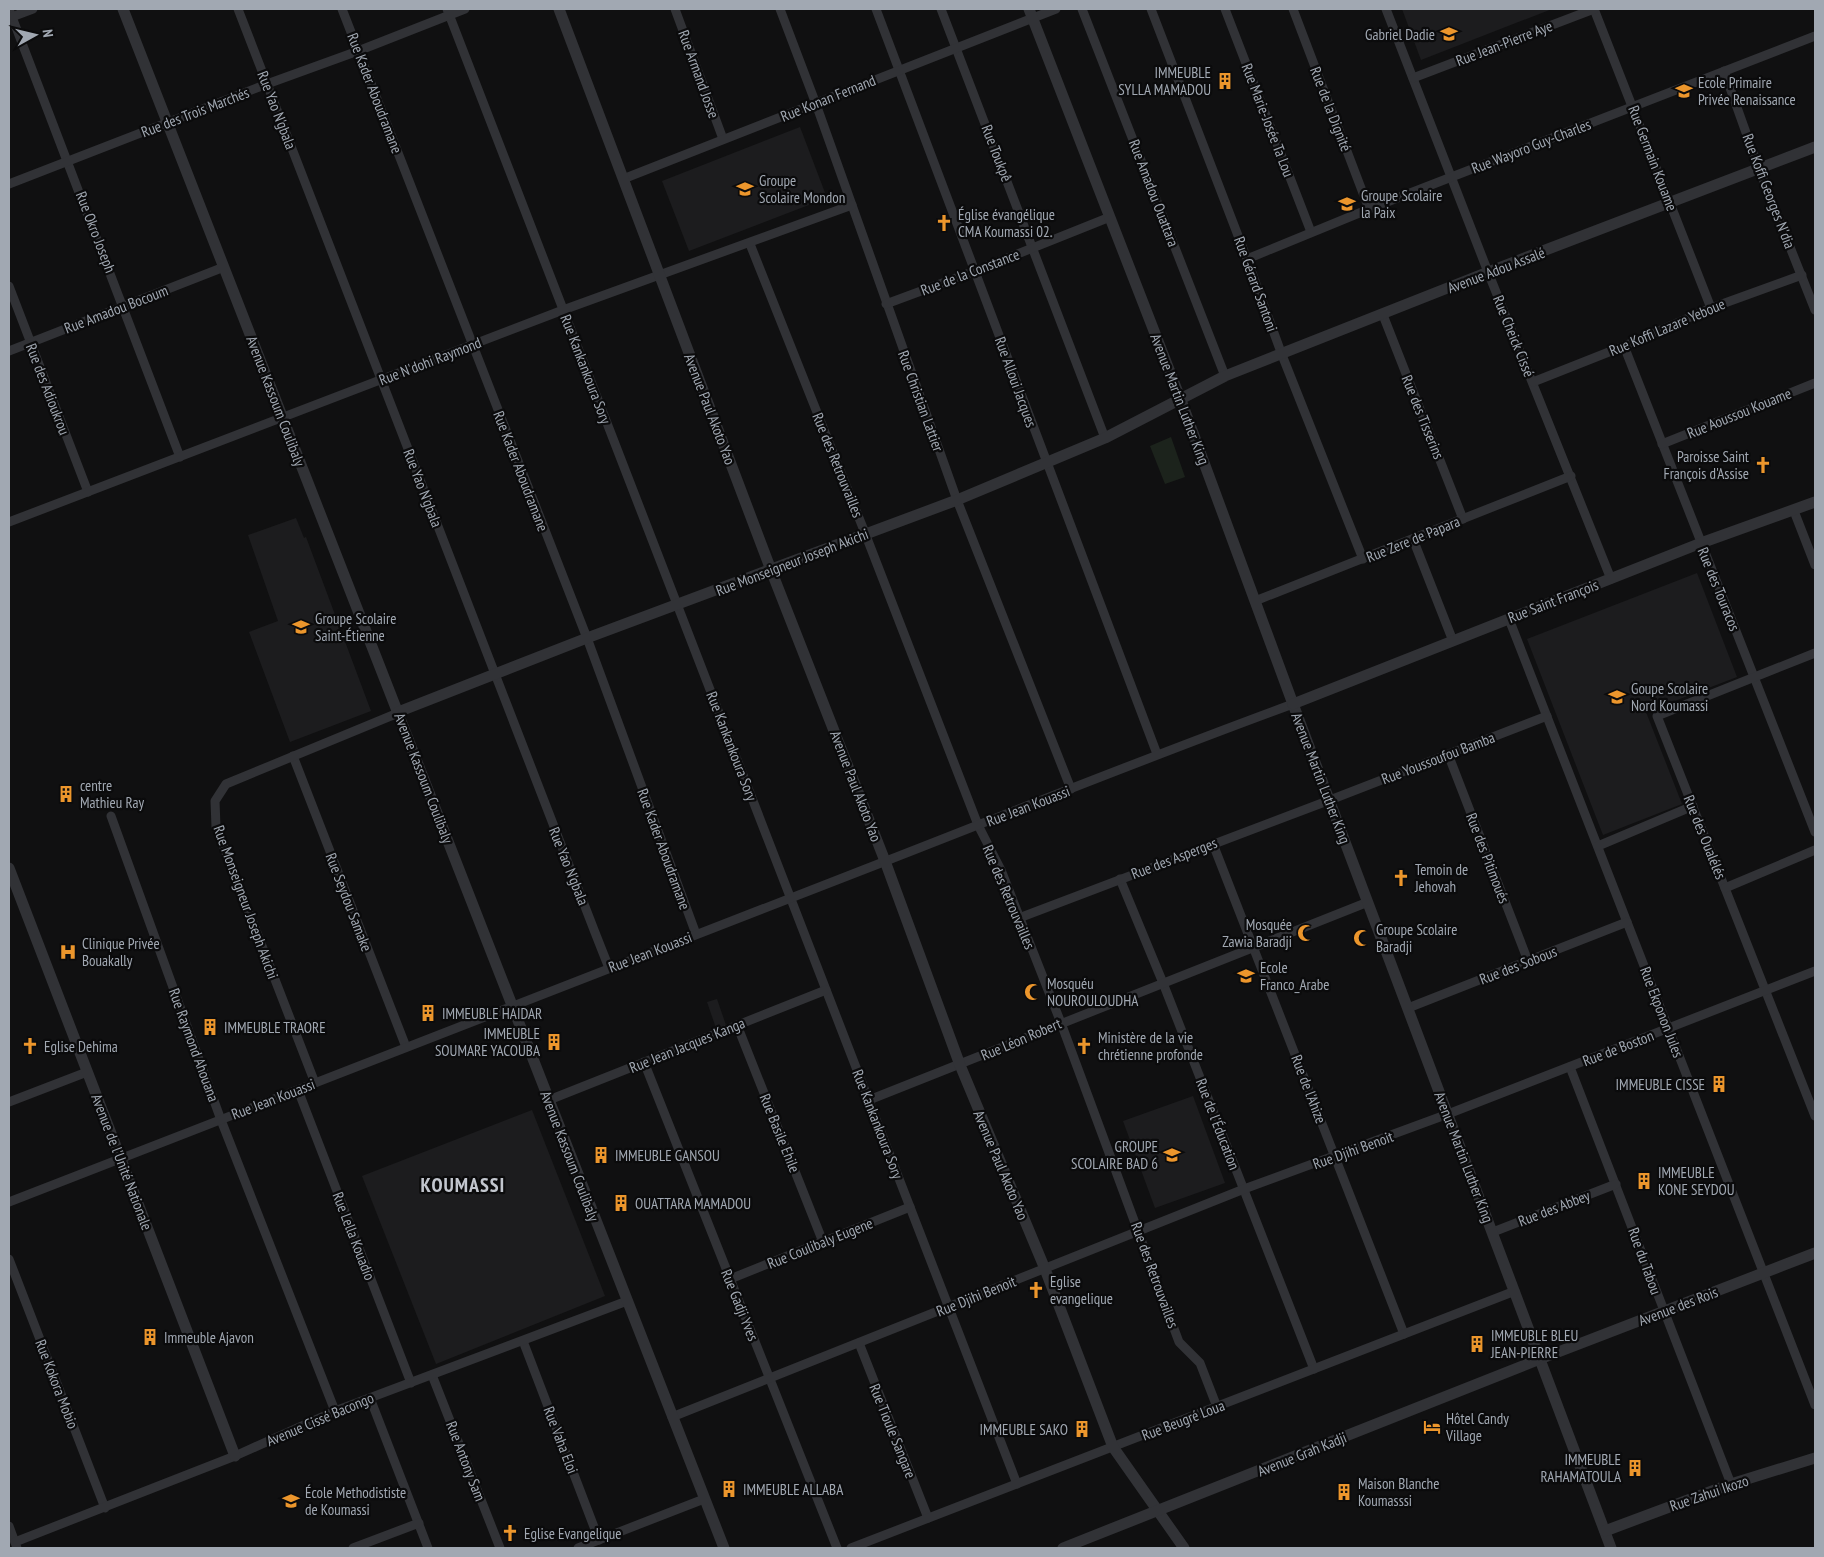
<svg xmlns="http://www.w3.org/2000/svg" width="1824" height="1557" viewBox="0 0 1824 1557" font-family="'PT Sans Narrow',sans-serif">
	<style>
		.built { fill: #1c1c1e }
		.green { fill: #1c231c }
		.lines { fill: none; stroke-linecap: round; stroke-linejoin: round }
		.minor { stroke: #313236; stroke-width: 9 }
		.tertiary { stroke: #313236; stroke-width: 11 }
		.labels { text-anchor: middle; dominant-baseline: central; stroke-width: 4.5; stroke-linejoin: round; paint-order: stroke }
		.poi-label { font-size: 15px; fill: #a1a8b2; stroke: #0b0b0c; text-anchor: start }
		.street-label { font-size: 15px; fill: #a1a8b2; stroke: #0b0b0c }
		.district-label { font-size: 20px; font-weight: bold; letter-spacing: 1px; fill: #c2c6ce; stroke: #0b0b0c }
	</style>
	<rect width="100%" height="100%" fill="#101011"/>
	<!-- built -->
	<g class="built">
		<polygon points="1402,9 1552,9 1421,60"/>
		<polygon points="800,127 827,198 689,251 662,181"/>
		<polygon points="296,518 304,538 306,537 371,711 290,742 249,632 278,621 248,535"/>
		<polygon points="1697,573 1737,677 1646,712 1682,804 1603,835 1527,639"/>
		<polygon points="717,999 727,1028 717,1031 707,1002"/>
		<polygon points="1193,1096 1225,1183 1155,1208 1123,1121"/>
		<polygon points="532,1110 605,1296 436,1364 362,1176"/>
	</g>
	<!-- green -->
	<polygon class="green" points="1171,437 1185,477 1165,484 1150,446"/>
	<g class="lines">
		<!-- minor -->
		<g class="minor">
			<polyline points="9,9 180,457"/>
			<path d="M238 9C362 328 483 649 609 968"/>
			<polyline points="342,9 587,638 696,934"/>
			<polyline points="447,9 1017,1484"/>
			<polyline points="675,9 723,139"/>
			<polyline points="780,9 816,104 957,500 1071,789"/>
			<polyline points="876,9 1157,754"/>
			<polyline points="941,9 1105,438"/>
			<polyline points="1082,9 1225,376"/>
			<polyline points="1151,9 1247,259 1282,355 1363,559"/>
			<polyline points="1225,9 1311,232"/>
			<polyline points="1293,9 1369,209"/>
			<polyline points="1386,9 1488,272 1611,579"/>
			<polyline points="1594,9 1711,308"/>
			<polyline points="9,18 33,9"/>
			<polyline points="1724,71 1759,169 1815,310"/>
			<polyline points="1413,78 1594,9"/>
			<polyline points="623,179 1056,9"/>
			<polyline points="9,184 267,84 358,51 465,9"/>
			<polyline points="750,244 865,533 978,825 1001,870 1061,1023 1179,1342 1200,1363 1217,1407"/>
			<polyline points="1247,259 1369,209 1815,36"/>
			<polyline points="9,286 88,492"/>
			<polyline points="886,304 975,271 1110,217"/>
			<polyline points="1383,315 1463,519"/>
			<polyline points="1624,346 1815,832"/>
			<polyline points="9,351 224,267"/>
			<polyline points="1533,382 1624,346 1711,308 1802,275"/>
			<polyline points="1662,444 1815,383"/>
			<polyline points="1794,511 1815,565"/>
			<polyline points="9,522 563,310 852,205"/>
			<polyline points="1413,539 1453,641"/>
			<polyline points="1255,601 1571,476"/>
			<polyline points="1509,619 1815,1405"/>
			<polyline points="1815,653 1657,716 1815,1116"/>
			<polyline points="1448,754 1528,961"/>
			<polyline points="293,756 406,1047"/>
			<polyline points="111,816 221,1120 335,1411"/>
			<polyline points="1213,844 1404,1334"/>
			<polyline points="1598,846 1693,806"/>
			<polyline points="1120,879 1163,983 1314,1369"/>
			<polyline points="1725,888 1815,850"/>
			<polyline points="1019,918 1330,800 1547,716"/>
			<polyline points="1408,1008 1627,922"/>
			<polyline points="737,1025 823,1242"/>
			<polyline points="644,1062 837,1548"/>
			<polyline points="1570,1067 1731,1484"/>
			<polyline points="315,1083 216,827 215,801 226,784 398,713"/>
			<polyline points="298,1090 411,1383"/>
			<polyline points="549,1100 826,990"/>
			<polyline points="869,1100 1368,902"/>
			<polyline points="9,1102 87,1072"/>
			<path d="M9 1202C301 1088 593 974 886 861 1022 808 1156 754 1293 704"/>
			<polyline points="1493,1232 1616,1184"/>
			<polyline points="9,1259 105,1508"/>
			<polyline points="730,1279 910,1207"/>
			<polyline points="523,1341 599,1540"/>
			<polyline points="859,1343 928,1518"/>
			<polyline points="432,1375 500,1548"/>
			<polyline points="370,1398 428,1548"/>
			<polyline points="672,1417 1244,1189 1448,1114 1815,971"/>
			<polyline points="9,1526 17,1548"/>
			<polyline points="15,1542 235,1456 335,1411 627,1301"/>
			<polyline points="353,1548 419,1523"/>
			<polyline points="578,1548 704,1499"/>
			<polyline points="851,1548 1515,1291"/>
		</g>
		<!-- tertiary -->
		<g class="tertiary">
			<polyline points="123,9 724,1548"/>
			<polyline points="559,9 771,570 885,861 960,1065 1045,1269 1113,1447 1184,1548"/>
			<polyline points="1029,9 1182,403 1293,704 1611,1548"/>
			<polyline points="1293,704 1701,543 1815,502"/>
			<polyline points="398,712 587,638 957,500 1105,438 1225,376 1488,272 1815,147"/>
			<polyline points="9,868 235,1456"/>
			<polyline points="1605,1531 1731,1484 1815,1458"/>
			<polyline points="1063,1548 1540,1359 1815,1253"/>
		</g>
	</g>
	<!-- icons -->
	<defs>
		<g id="school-bare" transform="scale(1.35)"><path d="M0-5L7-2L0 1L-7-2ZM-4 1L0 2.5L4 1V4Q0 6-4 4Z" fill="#ec962c" stroke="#0b0b0c" stroke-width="2.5" paint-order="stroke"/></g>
		<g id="building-bare" transform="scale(1.35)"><path d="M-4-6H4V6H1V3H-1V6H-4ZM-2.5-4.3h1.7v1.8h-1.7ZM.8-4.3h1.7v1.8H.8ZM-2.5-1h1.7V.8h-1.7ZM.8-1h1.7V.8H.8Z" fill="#ec962c" stroke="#0b0b0c" stroke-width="2.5" paint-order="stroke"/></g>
		<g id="church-bare" transform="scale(1.35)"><path d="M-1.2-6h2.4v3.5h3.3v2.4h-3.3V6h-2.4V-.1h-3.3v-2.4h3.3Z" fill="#ec962c" stroke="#0b0b0c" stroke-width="2.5" paint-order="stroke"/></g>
		<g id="mosque-bare" transform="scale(1.35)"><path d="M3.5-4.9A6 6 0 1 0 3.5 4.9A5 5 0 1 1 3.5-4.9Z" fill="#ec962c" stroke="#0b0b0c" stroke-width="2.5" paint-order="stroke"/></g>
		<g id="hospital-bare" transform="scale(1.35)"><path d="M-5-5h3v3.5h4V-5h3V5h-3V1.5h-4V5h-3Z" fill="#ec962c" stroke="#0b0b0c" stroke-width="2.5" paint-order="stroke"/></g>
		<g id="hotel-bare" transform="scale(1.35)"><path d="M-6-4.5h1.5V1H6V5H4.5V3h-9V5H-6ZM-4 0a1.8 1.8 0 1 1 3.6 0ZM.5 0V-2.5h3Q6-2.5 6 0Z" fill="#ec962c" stroke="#0b0b0c" stroke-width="2.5" paint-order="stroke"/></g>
		<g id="university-bare" transform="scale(1.35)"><path d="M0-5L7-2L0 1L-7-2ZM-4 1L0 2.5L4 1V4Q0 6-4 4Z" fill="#ec962c" stroke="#0b0b0c" stroke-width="2.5" paint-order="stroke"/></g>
	</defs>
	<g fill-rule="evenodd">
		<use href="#school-bare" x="1449" y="34"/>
		<use href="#building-bare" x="1225" y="81"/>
		<use href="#school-bare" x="1684" y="91"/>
		<use href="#school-bare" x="745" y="189"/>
		<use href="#school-bare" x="1347" y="204"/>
		<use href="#church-bare" x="944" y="223"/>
		<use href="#church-bare" x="1763" y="465"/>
		<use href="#school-bare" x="301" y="627"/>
		<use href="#school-bare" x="1617" y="697"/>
		<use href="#building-bare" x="66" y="794"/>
		<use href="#church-bare" x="1401" y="878"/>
		<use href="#mosque-bare" x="1306" y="933"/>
		<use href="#mosque-bare" x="1362" y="938"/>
		<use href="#hospital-bare" x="68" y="952"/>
		<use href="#school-bare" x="1246" y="976"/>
		<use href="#mosque-bare" x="1033" y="992"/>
		<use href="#building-bare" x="428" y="1013"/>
		<use href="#building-bare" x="210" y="1027"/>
		<use href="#building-bare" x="554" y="1042"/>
		<use href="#church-bare" x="30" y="1046"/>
		<use href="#church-bare" x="1084" y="1046"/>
		<use href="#building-bare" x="1719" y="1084"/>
		<use href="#building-bare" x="601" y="1155"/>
		<use href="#school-bare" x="1172" y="1155"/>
		<use href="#building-bare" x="1644" y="1181"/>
		<use href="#building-bare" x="621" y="1203"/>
		<use href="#church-bare" x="1036" y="1290"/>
		<use href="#building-bare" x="150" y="1337"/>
		<use href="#building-bare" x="1477" y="1344"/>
		<use href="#hotel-bare" x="1432" y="1427"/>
		<use href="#building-bare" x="1082" y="1429"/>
		<use href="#building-bare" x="1635" y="1468"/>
		<use href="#building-bare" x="729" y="1489"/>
		<use href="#building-bare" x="1344" y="1492"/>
		<use href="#university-bare" x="291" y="1501"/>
		<use href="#church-bare" x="510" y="1533"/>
	</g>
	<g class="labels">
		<!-- poi labels -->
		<g class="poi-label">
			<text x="1435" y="34" text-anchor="end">Gabriel Dadie</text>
			<text x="1211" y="72" text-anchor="end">IMMEUBLE<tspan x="1211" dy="17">SYLLA MAMADOU</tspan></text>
			<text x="1698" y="82">Ecole Primaire<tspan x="1698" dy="17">Privée Renaissance</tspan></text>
			<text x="759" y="180">Groupe<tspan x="759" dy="17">Scolaire Mondon</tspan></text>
			<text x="1361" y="195">Groupe Scolaire<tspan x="1361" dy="17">la Paix</tspan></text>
			<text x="958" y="214">Église évangélique<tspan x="958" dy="17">CMA Koumassi 02.</tspan></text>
			<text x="1749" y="456" text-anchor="end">Paroisse Saint<tspan x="1749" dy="17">François d'Assise</tspan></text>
			<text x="315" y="618">Groupe Scolaire<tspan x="315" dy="17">Saint-Étienne</tspan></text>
			<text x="1631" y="688">Goupe Scolaire<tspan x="1631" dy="17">Nord Koumassi</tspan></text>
			<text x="80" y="785">centre<tspan x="80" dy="17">Mathieu Ray</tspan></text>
			<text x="1415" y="869">Temoin de<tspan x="1415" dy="17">Jehovah</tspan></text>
			<text x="1292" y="924" text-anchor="end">Mosquée<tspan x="1292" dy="17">Zawia Baradji</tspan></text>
			<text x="1376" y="929">Groupe Scolaire<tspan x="1376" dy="17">Baradji</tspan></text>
			<text x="82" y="943">Clinique Privée<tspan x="82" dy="17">Bouakally</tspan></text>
			<text x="1260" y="967">Ecole<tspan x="1260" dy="17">Franco_Arabe</tspan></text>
			<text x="1047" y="983">Mosquéu<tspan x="1047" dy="17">NOUROULOUDHA</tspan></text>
			<text x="442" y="1013">IMMEUBLE HAIDAR</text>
			<text x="224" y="1027">IMMEUBLE TRAORE</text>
			<text x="540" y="1033" text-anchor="end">IMMEUBLE<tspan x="540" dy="17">SOUMARE YACOUBA</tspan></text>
			<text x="1098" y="1037">Ministère de la vie<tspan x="1098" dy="17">chrétienne profonde</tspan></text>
			<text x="44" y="1046">Eglise Dehima</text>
			<text x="1705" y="1084" text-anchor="end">IMMEUBLE CISSE</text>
			<text x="1158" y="1146" text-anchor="end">GROUPE<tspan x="1158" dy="17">SCOLAIRE BAD 6</tspan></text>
			<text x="615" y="1155">IMMEUBLE GANSOU</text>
			<text x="1658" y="1172">IMMEUBLE<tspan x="1658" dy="17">KONE SEYDOU</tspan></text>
			<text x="635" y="1203">OUATTARA MAMADOU</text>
			<text x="1050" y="1281">Eglise<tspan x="1050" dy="17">evangelique</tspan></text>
			<text x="1491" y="1335">IMMEUBLE BLEU<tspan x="1491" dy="17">JEAN-PIERRE</tspan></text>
			<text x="164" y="1337">Immeuble Ajavon</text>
			<text x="1446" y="1418">Hôtel Candy<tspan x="1446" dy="17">Village</tspan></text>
			<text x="1068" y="1429" text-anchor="end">IMMEUBLE SAKO</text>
			<text x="1621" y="1459" text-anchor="end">IMMEUBLE<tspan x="1621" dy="17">RAHAMATOULA</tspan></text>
			<text x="1358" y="1483">Maison Blanche<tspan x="1358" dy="17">Koumasssi</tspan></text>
			<text x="743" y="1489">IMMEUBLE ALLABA</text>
			<text x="305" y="1492">École Methodististe<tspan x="305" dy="17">de Koumassi</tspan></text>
			<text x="524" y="1533">Eglise Evangelique</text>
		</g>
		<!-- street labels -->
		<g class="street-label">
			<text transform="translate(1504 43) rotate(-21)">Rue Jean-Pierre Aye</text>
			<text transform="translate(699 74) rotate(70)">Rue Armand Josse</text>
			<text transform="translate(375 93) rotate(69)">Rue Kader Aboudramane</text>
			<text transform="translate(828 98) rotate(-22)">Rue Konan Fernand</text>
			<text transform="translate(1331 109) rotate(69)">Rue de la Dignité</text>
			<text transform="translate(277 110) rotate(69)">Rue Yao N'gbala</text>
			<text transform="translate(195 112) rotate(-21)">Rue des Trois Marchés</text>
			<text transform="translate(1268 120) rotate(69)">Rue Marie-Josée Ta Lou</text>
			<text transform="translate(1531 146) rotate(-21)">Rue Wayoro Guy-Charles</text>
			<text transform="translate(997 153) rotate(69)">Rue Toukpê</text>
			<text transform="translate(1653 158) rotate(69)">Rue Germain Kouame</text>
			<text transform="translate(1769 191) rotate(69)">Rue Koffi Georges N'dia</text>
			<text transform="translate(1154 193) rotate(69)">Rue Amadou Ouattara</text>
			<text transform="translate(96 232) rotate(69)">Rue Okro Joseph</text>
			<text transform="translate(1496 270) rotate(-21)">Avenue Adou Assalé</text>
			<text transform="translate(970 272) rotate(-21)">Rue de la Constance</text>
			<text transform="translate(1256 284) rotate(70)">Rue Gérard Santoni</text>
			<text transform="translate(116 309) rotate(-21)">Rue Amadou Bocoum</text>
			<text transform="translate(1667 327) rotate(-23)">Rue Koffi Lazare Yeboue</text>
			<text transform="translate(1514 336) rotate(68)">Rue Cheick Cissé</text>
			<text transform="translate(430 361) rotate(-21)">Rue N'dohi Raymond</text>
			<text transform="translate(586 369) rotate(69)">Rue Kankankoura Sory</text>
			<text transform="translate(1016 382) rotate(70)">Rue Alloui Jacques</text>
			<text transform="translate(48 389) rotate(69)">Rue des Adioukrou</text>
			<text transform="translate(1180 399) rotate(69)">Avenue Martin Luther King</text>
			<text transform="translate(276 401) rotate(69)">Avenue Kassoum Coulibaly</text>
			<text transform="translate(921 401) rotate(70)">Rue Christian Lattier</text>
			<text transform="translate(710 409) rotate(69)">Avenue Paul Akoto Yao</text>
			<text transform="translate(1739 413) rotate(-22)">Rue Aoussou Kouame</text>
			<text transform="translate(1423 417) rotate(68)">Rue des Tisserins</text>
			<text transform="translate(838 465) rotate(68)">Rue des Retrouvailles</text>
			<text transform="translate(521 471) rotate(69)">Rue Kader Aboudramane</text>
			<text transform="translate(423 488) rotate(69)">Rue Yao N'gbala</text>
			<text transform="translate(1413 539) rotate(-22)">Rue Zere de Papara</text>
			<text transform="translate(792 562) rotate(-21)">Rue Monseigneur Joseph Akichi</text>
			<text transform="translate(1719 589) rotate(68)">Rue des Touracos</text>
			<text transform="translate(1553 601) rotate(-21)">Rue Saint François</text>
			<text transform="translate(732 746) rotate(69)">Rue Kankankoura Sory</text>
			<text transform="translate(1438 758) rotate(-21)">Rue Youssoufou Bamba</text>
			<text transform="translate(424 778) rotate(69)">Avenue Kassoum Coulibaly</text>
			<text transform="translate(1321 778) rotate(69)">Avenue Martin Luther King</text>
			<text transform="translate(856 786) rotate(69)">Avenue Paul Akoto Yao</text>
			<text transform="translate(1028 806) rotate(-21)">Rue Jean Kouassi</text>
			<text transform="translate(1705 837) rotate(68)">Rue des Oualélés</text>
			<text transform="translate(664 849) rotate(70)">Rue Kader Aboudramane</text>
			<text transform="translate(1174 858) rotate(-21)">Rue des Asperges</text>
			<text transform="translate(1488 858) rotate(69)">Rue des Pitimoués</text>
			<text transform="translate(569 866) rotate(68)">Rue Yao N'gbala</text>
			<text transform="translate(1009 897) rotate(67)">Rue des Retrouvailles</text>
			<text transform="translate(246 902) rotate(70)">Rue Monseigneur Joseph Akichi</text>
			<text transform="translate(349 902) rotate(69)">Rue Seydou Samake</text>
			<text transform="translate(650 952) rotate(-21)">Rue Jean Kouassi</text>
			<text transform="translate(1518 965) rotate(-21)">Rue des Sobous</text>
			<text transform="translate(1662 1012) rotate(69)">Rue Ekponon Jules</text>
			<text transform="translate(1021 1039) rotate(-23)">Rue Léon Robert</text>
			<text transform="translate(194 1045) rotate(70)">Rue Raymond Ahouana</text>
			<text transform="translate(687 1045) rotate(-22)">Rue Jean Jacques Kanga</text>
			<text transform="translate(1618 1048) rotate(-21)">Rue de Boston</text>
			<text transform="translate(1309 1089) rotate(69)">Rue de l'Ahize</text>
			<text transform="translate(273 1099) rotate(-21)">Rue Jean Kouassi</text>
			<text transform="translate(878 1124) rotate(69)">Rue Kankankoura Sory</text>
			<text transform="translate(1218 1124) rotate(69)">Rue de l'Éducation</text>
			<text transform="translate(780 1133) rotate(68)">Rue Basile Ehile</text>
			<text transform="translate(1353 1150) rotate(-20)">Rue Djihi Benoit</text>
			<text transform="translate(570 1156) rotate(69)">Avenue Kassoum Coulibaly</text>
			<text transform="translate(1464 1157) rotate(69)">Avenue Martin Luther King</text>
			<text transform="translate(122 1162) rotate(69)">Avenue de l'Unité Nationale</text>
			<text transform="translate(1001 1165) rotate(67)">Avenue Paul Akoto Yao</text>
			<text transform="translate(1554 1208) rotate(-21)">Rue des Abbey</text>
			<text transform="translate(354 1236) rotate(69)">Rue Lella Kouadio</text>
			<text transform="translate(820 1243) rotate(-22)">Rue Coulibaly Eugene</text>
			<text transform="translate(1645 1261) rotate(70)">Rue du Tabou</text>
			<text transform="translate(1155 1275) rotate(70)">Rue des Retrouvailles</text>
			<text transform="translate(976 1296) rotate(-22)">Rue Djihi Benoit</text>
			<text transform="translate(740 1305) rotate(68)">Rue Gadji Yves</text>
			<text transform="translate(1678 1306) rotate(-21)">Avenue des Rois</text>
			<text transform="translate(57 1384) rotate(69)">Rue Kokora Mobio</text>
			<text transform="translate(320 1419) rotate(-23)">Avenue Cissé Bacongo</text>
			<text transform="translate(1183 1420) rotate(-21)">Rue Beugré Loua</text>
			<text transform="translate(893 1431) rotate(68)">Rue Tioule Sangare</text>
			<text transform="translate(561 1440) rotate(69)">Rue Vaha Eloi</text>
			<text transform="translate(1302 1454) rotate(-22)">Avenue Grah Kadji</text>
			<text transform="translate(466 1461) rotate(69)">Rue Antony Sam</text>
			<text transform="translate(1709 1493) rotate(-19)">Rue Zahui Ikozo</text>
		</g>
		<!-- district labels -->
		<g class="district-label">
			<text x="463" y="1185">KOUMASSI</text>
		</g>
	</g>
	<!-- border -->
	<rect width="1824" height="1557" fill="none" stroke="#a1a8b2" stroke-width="20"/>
	<!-- north arrow -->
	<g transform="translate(35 35) rotate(82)" stroke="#0b0b0c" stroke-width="4" paint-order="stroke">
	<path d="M0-4L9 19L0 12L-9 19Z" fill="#a1a8b2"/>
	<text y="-8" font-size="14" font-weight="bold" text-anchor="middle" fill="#a1a8b2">N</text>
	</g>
</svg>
